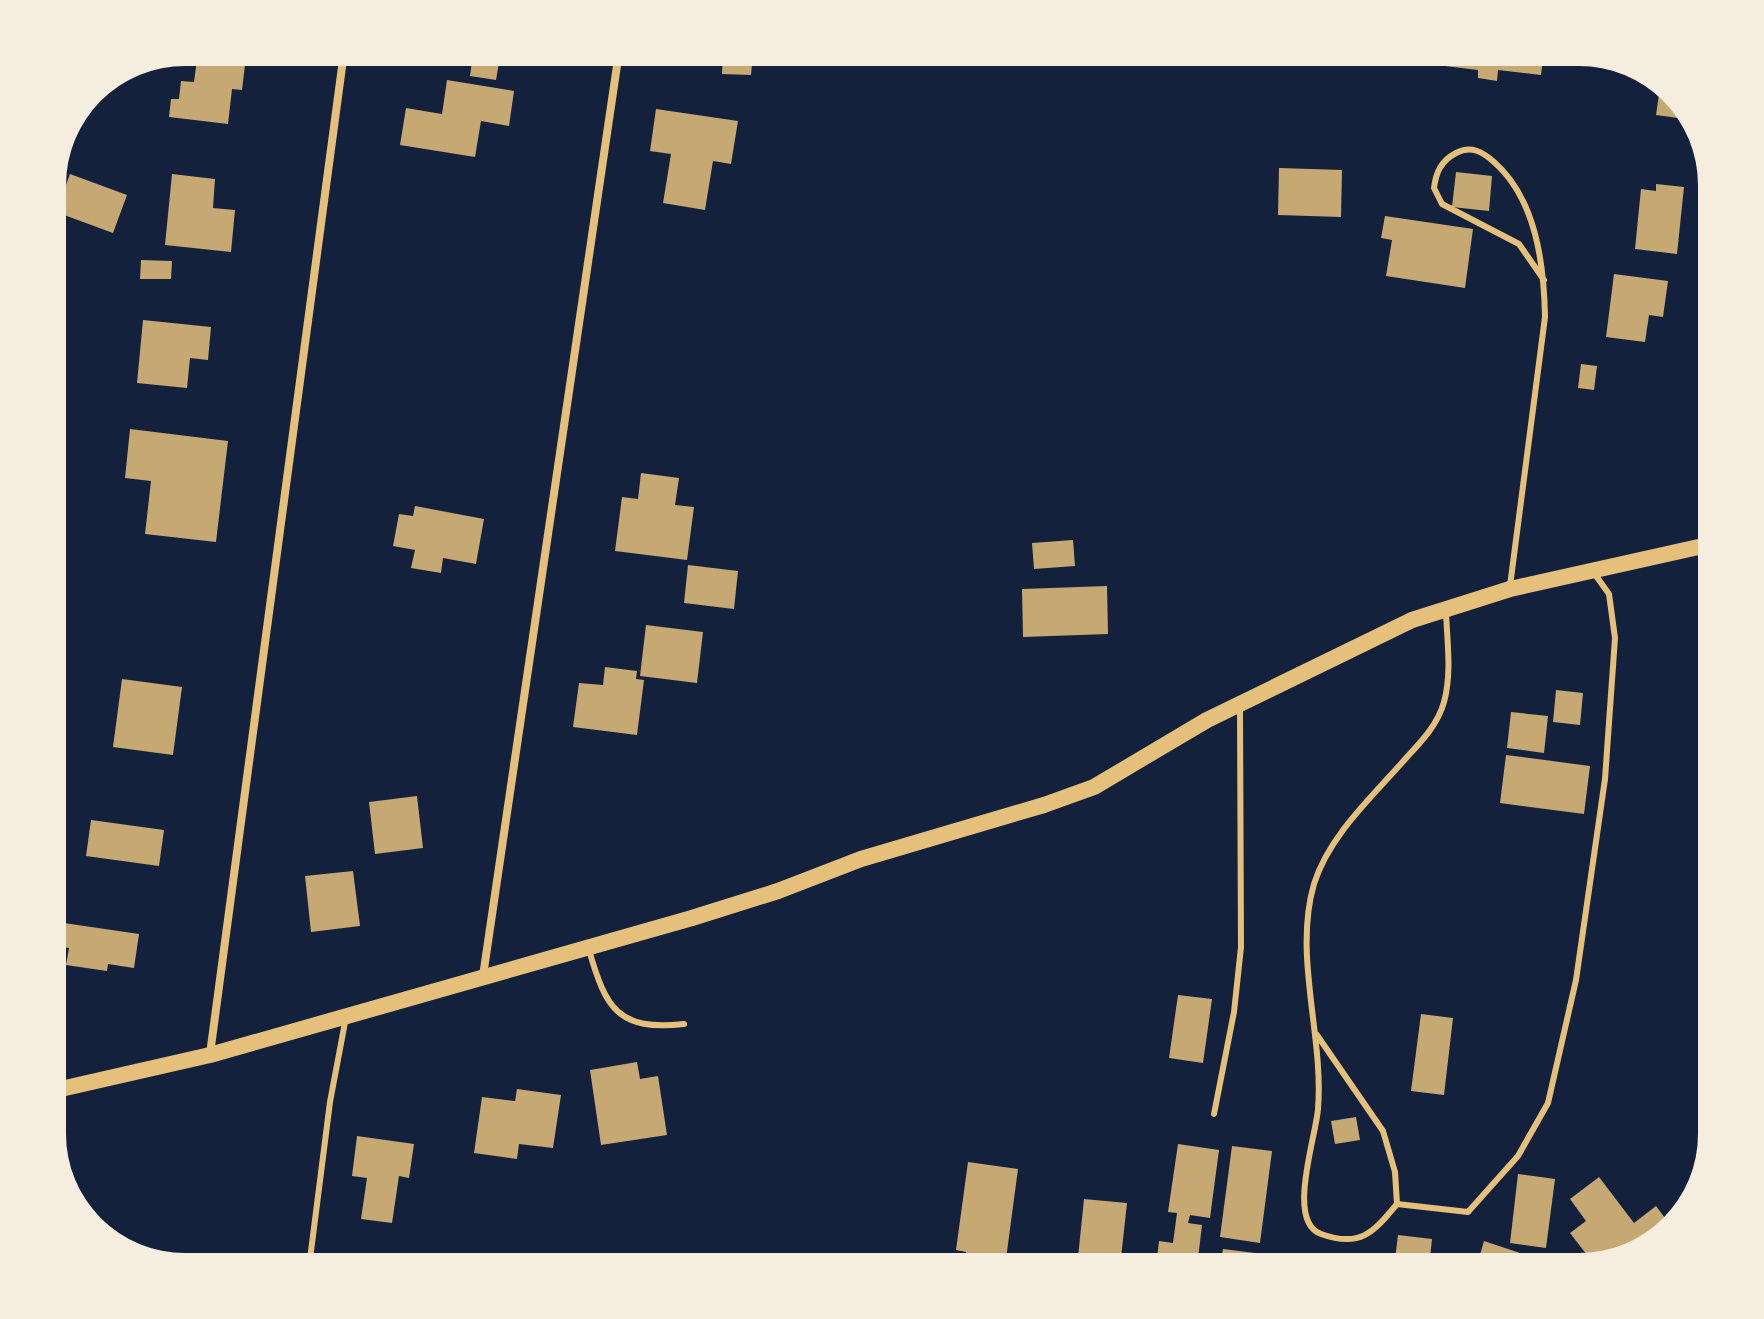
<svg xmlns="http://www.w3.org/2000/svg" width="1764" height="1319" viewBox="0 0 1764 1319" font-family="Mulish,sans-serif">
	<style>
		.building { fill: #c6a872 }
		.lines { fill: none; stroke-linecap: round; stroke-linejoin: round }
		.service { stroke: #e5c07b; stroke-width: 6 }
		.minor { stroke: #e5c07b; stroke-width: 8 }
		.secondary { stroke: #e5c07b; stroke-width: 16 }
	</style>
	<rect width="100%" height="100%" fill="#14213d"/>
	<!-- building -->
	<g class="building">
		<polygon points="723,52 777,52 776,65 752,64 751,75 722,74"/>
		<polygon points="1446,52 1544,52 1541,75 1498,70 1497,81 1478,78 1478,70 1445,66"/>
		<polygon points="473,54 500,57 496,80 470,76"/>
		<polygon points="197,59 245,65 242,90 232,89 228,124 169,117 171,99 179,99 181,81 194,82"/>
		<polygon points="447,80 514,91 509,126 481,121 475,157 400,145 406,108 442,114"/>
		<polygon points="1661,80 1693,120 1656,115"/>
		<polygon points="656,109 738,121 731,164 713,161 705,210 663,203 671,154 650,151"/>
		<polygon points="1279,168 1342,170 1341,217 1278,215"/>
		<polygon points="1456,172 1492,176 1489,211 1452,207"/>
		<polygon points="70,174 127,195 113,233 56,212"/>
		<polygon points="172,174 215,179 213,208 235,210 231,252 165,245"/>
		<polygon points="1656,184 1684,187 1677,254 1635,249 1641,189 1656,191"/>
		<polygon points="1385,216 1473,229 1465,288 1386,276 1392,240 1381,238"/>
		<polygon points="141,260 172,261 171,279 140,279"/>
		<polygon points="1614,274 1668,281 1663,317 1649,315 1645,342 1606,337"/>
		<polygon points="143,320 211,327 208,360 190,358 187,388 137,383"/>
		<polygon points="1581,364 1597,366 1594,390 1578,388"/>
		<polygon points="130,429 228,441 216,542 145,534 151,481 125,478"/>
		<polygon points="641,473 679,478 675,505 694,507 687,560 615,551 622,497 638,499"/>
		<polygon points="415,506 484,519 476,564 443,558 441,573 411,568 415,550 393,546 399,514 413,516"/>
		<polygon points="1073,540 1075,566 1034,569 1032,543"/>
		<polygon points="688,565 738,571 734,609 684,603"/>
		<polygon points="1107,586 1108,634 1023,637 1022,589"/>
		<polygon points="646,625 703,632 697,683 640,676"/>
		<polygon points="605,667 637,671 636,679 644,680 637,735 573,727 579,683 603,685"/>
		<polygon points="122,679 182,687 173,755 113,747"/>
		<polygon points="1556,690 1583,693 1580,725 1553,722"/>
		<polygon points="1511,712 1548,716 1544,753 1507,748"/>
		<polygon points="1506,755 1590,766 1584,814 1500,803"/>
		<polygon points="417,796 423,848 375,854 369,802"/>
		<polygon points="91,820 164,830 159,866 86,856"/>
		<polygon points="353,871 360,926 311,932 305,876"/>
		<polygon points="64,923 139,934 134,968 108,964 107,971 66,965 69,948 61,947"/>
		<polygon points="1178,995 1212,999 1203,1063 1169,1058"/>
		<polygon points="1421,1014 1453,1018 1444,1095 1411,1091"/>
		<polygon points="637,1062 640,1079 658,1076 667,1135 601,1145 590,1070"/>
		<polygon points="517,1089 561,1095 553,1148 519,1144 517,1159 474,1153 482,1097 515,1101"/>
		<polygon points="1356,1117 1360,1140 1335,1144 1331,1121"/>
		<polygon points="357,1136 414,1144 409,1178 399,1176 392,1223 361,1219 367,1178 352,1176"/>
		<polygon points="1178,1144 1219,1150 1210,1218 1190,1215 1188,1223 1202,1225 1197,1267 1156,1267 1159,1241 1173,1243 1177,1213 1168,1212"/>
		<polygon points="1232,1146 1272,1151 1260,1243 1220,1237"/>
		<polygon points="968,1162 1018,1169 1006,1259 990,1256 988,1267 964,1267 966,1252 956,1250"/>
		<polygon points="1518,1174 1555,1179 1546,1248 1510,1243"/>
		<polygon points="1599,1177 1634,1223 1656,1206 1671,1226 1638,1254 1594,1264 1570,1233 1586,1221 1570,1199"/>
		<polygon points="1084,1199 1127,1203 1120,1267 1077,1267"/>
		<polygon points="1398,1235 1432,1239 1429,1267 1394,1267"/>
		<polygon points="1484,1241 1526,1255 1522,1267 1447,1267 1450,1257 1477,1265"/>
		<polygon points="1223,1249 1271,1255 1270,1267 1220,1267"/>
	</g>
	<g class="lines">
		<!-- service -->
		<g class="service">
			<path d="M1510 586 1545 317C1544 264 1536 199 1494 162 1483 152 1471 145 1456 153 1441 161 1436 172 1434 188L1442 204 1519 244 1544 280"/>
			<path d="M589 950C606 1009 618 1031 684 1024"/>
			<path d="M1317 1035 1383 1131 1395 1172 1397 1204C1373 1233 1360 1248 1321 1234 1286 1222 1316 1137 1318 1109 1324 1036 1293 956 1314 884 1329 835 1374 795 1407 757 1422 741 1438 724 1444 702 1452 673 1447 641 1446 611"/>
			<polyline points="1214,1114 1234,1012 1241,947 1240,708"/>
			<polyline points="1397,1204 1468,1212 1518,1156 1548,1103 1576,980 1605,779 1615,638 1609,594 1594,573"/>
			<polyline points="309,1267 330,1102 346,1017"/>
		</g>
		<!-- minor -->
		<g class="minor">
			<polyline points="483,976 619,52"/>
			<polyline points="210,1054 344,52"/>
		</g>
		<!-- secondary -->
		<polyline class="secondary" points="52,1091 210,1055 692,918 778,891 861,859 1044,805 1094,787 1207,720 1412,620 1510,589 1712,544"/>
	</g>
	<!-- crop -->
	<path d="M0 0H1764V1319H0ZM185 66H1579A119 119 0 0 1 1698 185V1134A119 119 0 0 1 1579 1253H185A119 119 0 0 1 66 1134V185A119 119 0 0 1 185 66Z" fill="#f5edde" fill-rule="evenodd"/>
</svg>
